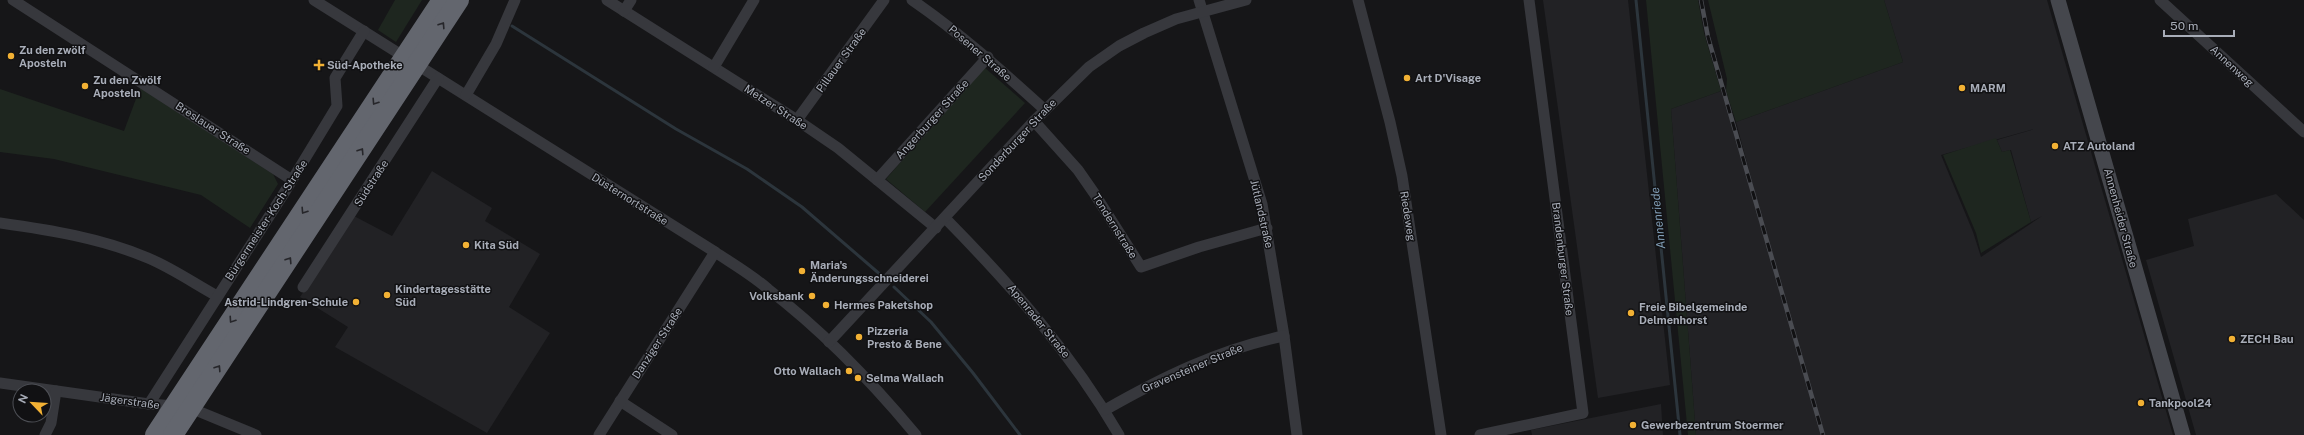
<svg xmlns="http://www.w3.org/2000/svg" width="2304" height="435" viewBox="0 0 2304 435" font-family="'Public Sans',sans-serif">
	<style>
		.built { fill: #222225; fill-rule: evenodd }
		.green { fill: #1e261f }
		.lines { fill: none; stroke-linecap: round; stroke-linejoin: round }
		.stream { stroke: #2c353c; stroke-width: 3 }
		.street { stroke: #37383d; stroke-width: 11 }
		.secondary { stroke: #45474d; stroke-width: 15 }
		.highway { stroke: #63666e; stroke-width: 20 }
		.rail-casing { stroke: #4a4c52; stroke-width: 4.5 }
		.rail { stroke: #111113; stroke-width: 3; stroke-dasharray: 9; stroke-linecap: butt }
		.oneway { stroke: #26262a }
		.poi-dot { fill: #f2b134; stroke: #111113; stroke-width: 1.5 }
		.labels { text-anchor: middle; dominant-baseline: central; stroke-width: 3; stroke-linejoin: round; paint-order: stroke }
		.poi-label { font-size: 11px; font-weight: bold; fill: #a8adb8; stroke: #111113; text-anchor: start }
		.street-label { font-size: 11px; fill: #a8adb8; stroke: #111113 }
		.water-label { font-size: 12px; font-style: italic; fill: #7f9bb3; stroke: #111113 }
	</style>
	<rect width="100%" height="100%" fill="#161618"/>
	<!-- built -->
	<g class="built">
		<polygon points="1543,0 1628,0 1670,385 1598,398"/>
		<path d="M1884 0H2047L2173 435H1696L1671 109 1721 91 1754 189 1736 122 1903 62ZM2038 128 1997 140 2002 152 2011 150 2031 222 2042 216 1981 257 1973 232 1941 155Z"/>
		<polygon points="432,171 492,208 485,221 540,254 509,307 550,333 487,433 335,347 348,327 300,297 354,216 392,236"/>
		<polygon points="2276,194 2304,220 2304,435 2196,435 2146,260 2194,246 2188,219"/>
		<polygon points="1661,404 1663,435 1532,435 1531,430"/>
	</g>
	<!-- green -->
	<g class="green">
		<polygon points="395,0 422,0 396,42 378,30"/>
		<polygon points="1646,0 1698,0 1704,33 1721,91 1671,109 1696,435 1688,435"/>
		<polygon points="1708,0 1884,0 1903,62 1736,122 1726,91 1727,79"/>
		<polygon points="984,67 1025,103 925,212 886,179"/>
		<polygon points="140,88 273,174 278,184 250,228 201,195 54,159 0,152 0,89 124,131"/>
		<polygon points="1996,138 2002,152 2010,150 2031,222 1981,253 1976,233 1943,155"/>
	</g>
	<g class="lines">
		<!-- stream -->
		<g class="stream">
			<polyline points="1636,0 1680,435"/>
			<polyline points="512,26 676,129 747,169 802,207 882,276"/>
			<polyline points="894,287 931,322 973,373 1020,435"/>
		</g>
		<!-- street -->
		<g class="street">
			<polyline points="13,0 292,180"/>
			<path d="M314 0 715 252C733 264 752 275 768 289 823 331 872 382 916 435"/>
			<polyline points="607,0 797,120 838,148 936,228"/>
			<path d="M912 0C960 33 1002 71 1045 110"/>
			<polyline points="1199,0 1262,204 1284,336 1297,435"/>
			<polyline points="1358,0 1390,122 1402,176 1441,435"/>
			<polyline points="2160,0 2304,132"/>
			<polyline points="624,11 631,0"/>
			<polyline points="714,67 754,0"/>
			<polyline points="466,95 496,44 515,0"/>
			<polyline points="797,120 884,0"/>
			<polyline points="1034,121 1078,170 1094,193 1141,267 1199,247 1267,228"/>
			<polyline points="877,180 988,57"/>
			<path d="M945 218C1011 285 1072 354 1119 435"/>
			<path d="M0 223C50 230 101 238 148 258 172 268 195 284 217 296"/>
			<polyline points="303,287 438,78"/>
			<polyline points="829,342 1034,121 1089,67 1119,46 1144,33 1176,19 1246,0"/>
			<polyline points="0,383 149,404 188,407 256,435"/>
			<polyline points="620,401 672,435"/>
			<polyline points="149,404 286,190 337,106 335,78 364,31"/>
			<path d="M1105 410C1161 378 1220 349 1284 336"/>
			<polyline points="45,435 51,423 56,391"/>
			<polyline points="599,435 715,252"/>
			<polyline points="1480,435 1583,413 1529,0"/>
		</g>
		<!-- secondary -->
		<polyline class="secondary" points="2058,0 2183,435"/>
		<!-- highway -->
		<g class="highway">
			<polyline points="155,435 442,0"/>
			<polyline points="173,435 459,0"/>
		</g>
		<!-- rail casing -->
		<g class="rail-casing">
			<polyline id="rail" points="1701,0 1708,37 1823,435"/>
		</g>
		<!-- rail -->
		<use href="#rail" class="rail"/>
	</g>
	<!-- one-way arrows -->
	<defs><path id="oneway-chevron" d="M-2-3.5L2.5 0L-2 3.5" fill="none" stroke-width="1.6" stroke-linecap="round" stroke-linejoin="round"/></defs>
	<g class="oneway">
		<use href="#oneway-chevron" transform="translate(442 25) rotate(-57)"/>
		<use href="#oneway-chevron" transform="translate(375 102) rotate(123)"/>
		<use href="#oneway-chevron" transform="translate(361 151) rotate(-57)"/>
		<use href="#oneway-chevron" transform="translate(304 211) rotate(123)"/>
		<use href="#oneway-chevron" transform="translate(289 260) rotate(-57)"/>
		<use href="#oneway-chevron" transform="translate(232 320) rotate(124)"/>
		<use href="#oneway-chevron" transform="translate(218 368) rotate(-57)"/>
	</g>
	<!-- markers -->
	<g class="poi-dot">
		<circle cx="11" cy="56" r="4"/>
		<path d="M317 59h4v4h4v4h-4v4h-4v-4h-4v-4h4z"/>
		<circle cx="1407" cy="78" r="4"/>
		<circle cx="85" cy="86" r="4"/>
		<circle cx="1962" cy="88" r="4"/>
		<circle cx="2055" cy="146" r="4"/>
		<circle cx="466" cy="245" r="4"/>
		<circle cx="802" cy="271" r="4"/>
		<circle cx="387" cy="295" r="4"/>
		<circle cx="812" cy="296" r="4"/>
		<circle cx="356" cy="302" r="4"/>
		<circle cx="826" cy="305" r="4"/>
		<circle cx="1631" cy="313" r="4"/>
		<circle cx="859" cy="337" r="4"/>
		<circle cx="2232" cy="339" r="4"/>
		<circle cx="849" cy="371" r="4"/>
		<circle cx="858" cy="378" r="4"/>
		<circle cx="2141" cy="403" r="4"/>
		<circle cx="1633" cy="425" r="4"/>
	</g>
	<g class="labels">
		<!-- poi labels -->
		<g class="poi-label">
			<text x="19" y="50">Zu den zwölf<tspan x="19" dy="13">Aposteln</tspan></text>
			<text x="327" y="65">Süd-Apotheke</text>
			<text x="1415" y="78">Art D'Visage</text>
			<text x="93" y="80">Zu den Zwölf<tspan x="93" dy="13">Aposteln</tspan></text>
			<text x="1970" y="88">MARM</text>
			<text x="2063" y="146">ATZ Autoland</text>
			<text x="474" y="245">Kita Süd</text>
			<text x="810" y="265">Maria's<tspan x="810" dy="13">Änderungsschneiderei</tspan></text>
			<text x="395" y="289">Kindertagesstätte<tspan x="395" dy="13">Süd</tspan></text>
			<text x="804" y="296" text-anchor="end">Volksbank</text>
			<text x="348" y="302" text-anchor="end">Astrid-Lindgren-Schule</text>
			<text x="834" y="305">Hermes Paketshop</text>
			<text x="1639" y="307">Freie Bibelgemeinde<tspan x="1639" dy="13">Delmenhorst</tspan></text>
			<text x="867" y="331">Pizzeria<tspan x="867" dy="13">Presto &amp; Bene</tspan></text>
			<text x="2240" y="339">ZECH Bau</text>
			<text x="841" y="371" text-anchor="end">Otto Wallach</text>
			<text x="866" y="378">Selma Wallach</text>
			<text x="2149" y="403">Tankpool24</text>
			<text x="1641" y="425">Gewerbezentrum Stoermer</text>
		</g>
		<!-- street labels -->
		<g class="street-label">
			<text transform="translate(980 53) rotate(41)">Posener Straße</text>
			<text transform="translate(841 60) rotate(-54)">Pillauer Straße</text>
			<text transform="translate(2232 66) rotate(43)">Annenweg</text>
			<text transform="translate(776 107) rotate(33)">Metzer Straße</text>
			<text transform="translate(932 119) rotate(-48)">Angerburger Straße</text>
			<text transform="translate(213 128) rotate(33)">Breslauer Straße</text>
			<text transform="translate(1017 140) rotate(-47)">Sonderburger Straße</text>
			<text transform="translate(371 183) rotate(-57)">Südstraße</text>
			<text transform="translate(630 199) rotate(32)">Düsternortstraße</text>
			<text transform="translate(1262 214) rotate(77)">Jütlandstraße</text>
			<text transform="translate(1408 216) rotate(81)">Riedeweg</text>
			<text transform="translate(2121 218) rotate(75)">Annenheider Straße</text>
			<text transform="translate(266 220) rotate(-57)">Bürgermeister-Koch-Straße</text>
			<text transform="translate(1115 226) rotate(58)">Tondernstraße</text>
			<text transform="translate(1563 259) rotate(83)">Brandenburger Straße</text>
			<text transform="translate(1039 321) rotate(51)">Apenrader Straße</text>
			<text transform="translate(657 343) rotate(-57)">Danziger Straße</text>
			<text transform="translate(1192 368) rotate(-23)">Gravensteiner Straße</text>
			<text transform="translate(130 401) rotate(8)">Jägerstraße</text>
		</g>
		<!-- water labels -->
		<g class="water-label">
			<text transform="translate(1658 218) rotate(-96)">Annenriede</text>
		</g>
	</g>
	<!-- north arrow -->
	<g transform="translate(32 403) rotate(295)"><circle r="19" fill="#111113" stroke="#4d4f55"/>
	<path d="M0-3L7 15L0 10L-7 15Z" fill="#f2b134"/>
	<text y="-6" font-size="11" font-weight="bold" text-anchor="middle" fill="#a8adb8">N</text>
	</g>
	<!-- scale -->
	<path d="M2164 30v6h70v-6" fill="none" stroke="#a8adb8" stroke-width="2"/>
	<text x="2170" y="30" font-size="12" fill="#a8adb8" stroke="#111113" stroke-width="3" paint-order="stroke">50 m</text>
</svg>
